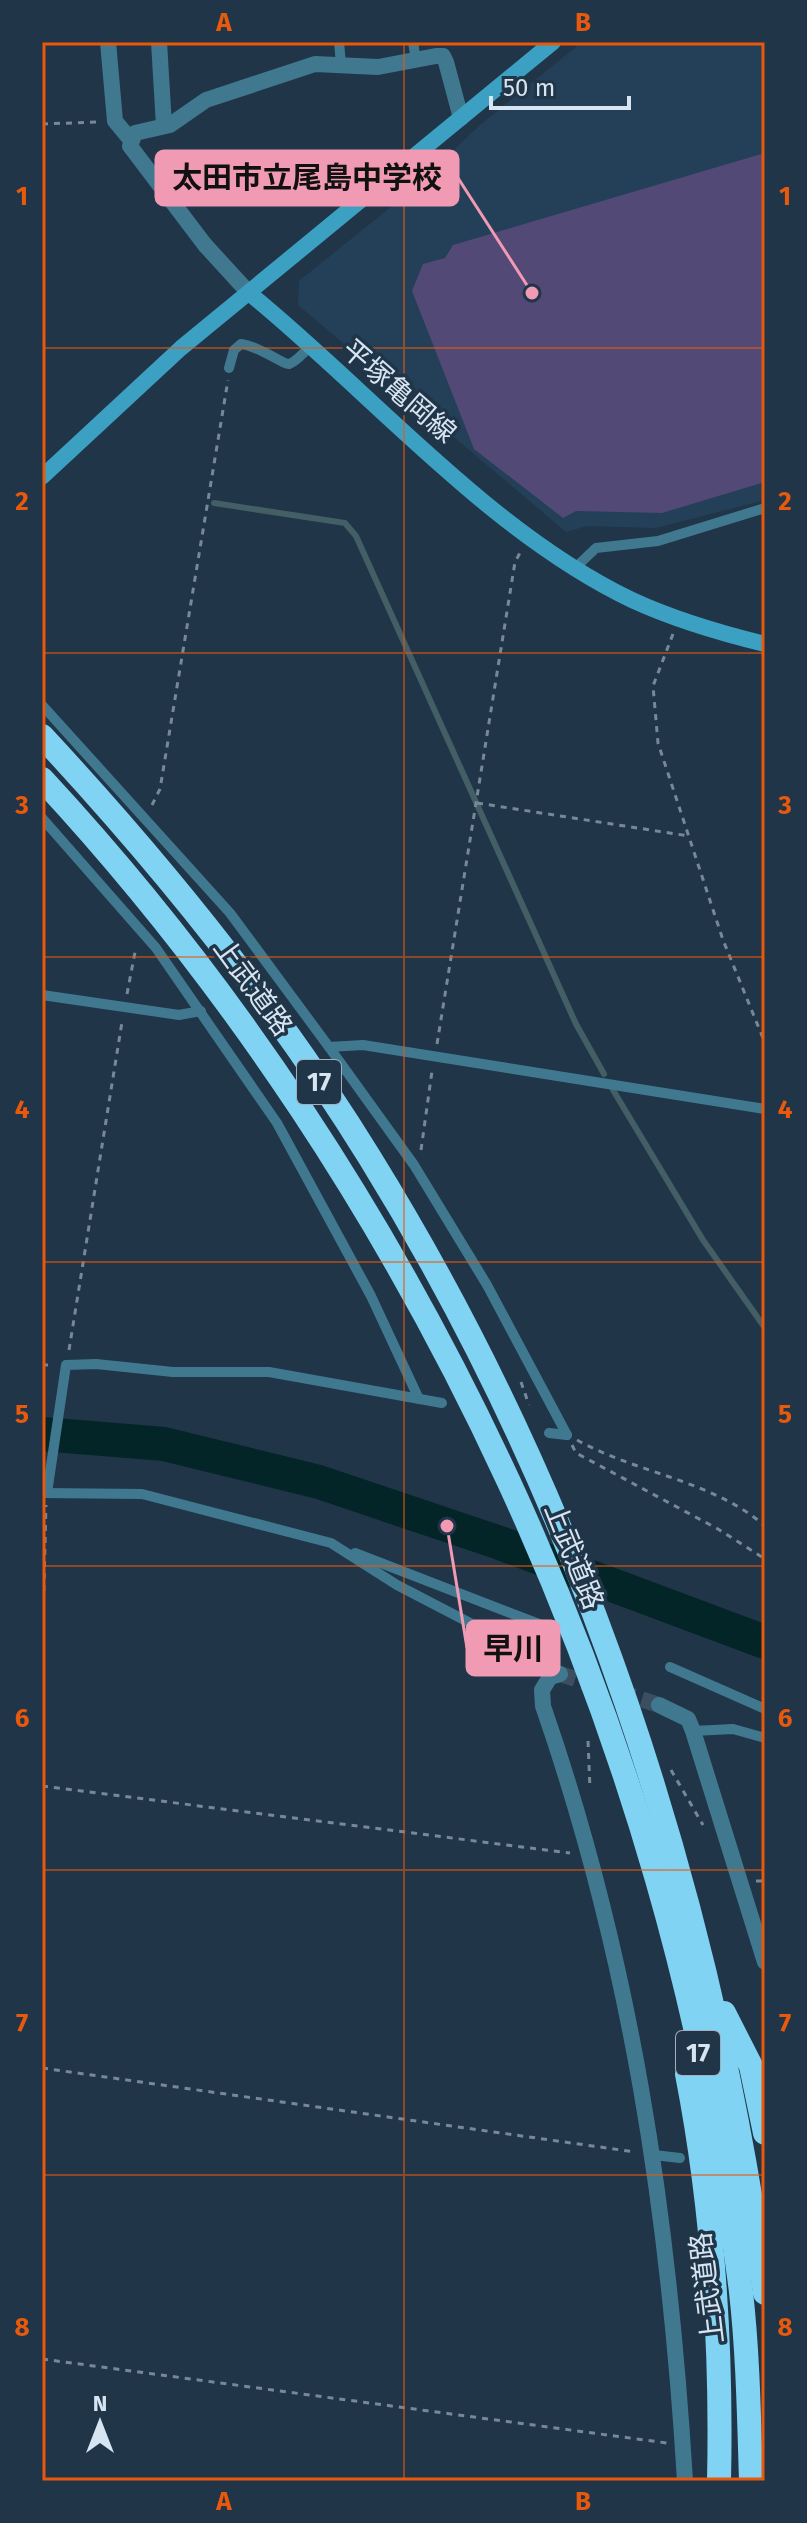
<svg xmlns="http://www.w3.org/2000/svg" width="807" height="2523" viewBox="0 0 807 2523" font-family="'Fira Sans','Noto Sans JP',sans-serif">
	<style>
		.built { fill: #244058 }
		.green { fill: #524976 }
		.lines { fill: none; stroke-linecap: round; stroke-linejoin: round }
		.stream { stroke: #435e64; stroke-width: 6 }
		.river { stroke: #042527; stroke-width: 34 }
		.street-tunnel { stroke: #3b4f61; stroke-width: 16; stroke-dasharray: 16 8; stroke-linecap: butt }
		.path { stroke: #778898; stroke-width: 3; stroke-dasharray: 6 6; stroke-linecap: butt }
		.lane { stroke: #40798f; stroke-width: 10 }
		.street { stroke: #40798f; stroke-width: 16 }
		.secondary { stroke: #3ca0c2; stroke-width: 16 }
		.highway { stroke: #80d3f2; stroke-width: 24 }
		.grid { fill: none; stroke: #e8590c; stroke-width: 2; stroke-opacity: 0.55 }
		.labels { text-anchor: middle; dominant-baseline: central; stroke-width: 7; stroke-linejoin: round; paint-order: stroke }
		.shield { fill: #203548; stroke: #a0b0be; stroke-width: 2 }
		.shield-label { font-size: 26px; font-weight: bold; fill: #d7e4f1 }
		.street-label { font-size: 28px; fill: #d7e4f1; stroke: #203548 }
		.leader { fill: none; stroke: #f19ab4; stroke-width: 3 }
		.callout-dot { fill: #f19ab4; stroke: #203548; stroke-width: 3 }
		.callout { fill: #f19ab4; stroke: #f19ab4; stroke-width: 3 }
		.callout-label { font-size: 30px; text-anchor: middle; font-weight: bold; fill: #111 }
		.neatline { fill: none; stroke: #e8590c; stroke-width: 3 }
		.grid-label { font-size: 26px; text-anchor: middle; font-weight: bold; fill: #e8590c }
	</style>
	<rect width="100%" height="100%" fill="#203548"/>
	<!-- built -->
	<polygon class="built" points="582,42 765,42 765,500 656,528 587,526 566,532 298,305 299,281 412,190 480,125"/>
	<!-- green -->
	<polygon class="green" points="765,153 765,482 662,513 576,511 563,518 474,449 412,291 423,264 445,258 453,245"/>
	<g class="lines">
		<!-- stream -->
		<g class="stream">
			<polyline points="214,503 345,523 356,536 576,1024 604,1074"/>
			<polyline points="613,1090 703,1240 765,1328"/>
		</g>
		<!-- river -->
		<polyline class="river" points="42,1434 164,1444 319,1482 500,1543 765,1642"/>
		<!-- street-tunnel -->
		<g class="street-tunnel">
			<polyline points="560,1674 597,1686"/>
			<polyline points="619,1692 659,1705"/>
		</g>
		<!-- path -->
		<g class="path">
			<polyline points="42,124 99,122"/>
			<polyline points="673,634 653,686 658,743 723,940 765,1043"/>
			<polyline points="477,803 689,836"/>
			<polyline points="152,805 160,789 228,380"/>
			<polyline points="127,994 136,947"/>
			<polyline points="437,1044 515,562 521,551"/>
			<polyline points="421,1150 432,1071"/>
			<polyline points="69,1350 122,1022"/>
			<polyline points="42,1365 50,1365"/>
			<polyline points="521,1382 529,1405"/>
			<path d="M577 1440C638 1474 712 1480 765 1526"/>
			<polyline points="572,1445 576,1453 718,1529 765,1559"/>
			<polyline points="42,1663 46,1505"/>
			<polyline points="588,1741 590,1789"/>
			<polyline points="671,1770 703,1825"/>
			<polyline points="42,1786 570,1853"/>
			<polyline points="756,1881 765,1881"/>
			<polyline points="42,2068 635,2152"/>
			<polyline points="42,2359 667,2443"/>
		</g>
		<!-- lane -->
		<g class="lane">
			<polyline points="339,42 341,64"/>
			<polyline points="413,42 416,60"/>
			<path d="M229 368 234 350 241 344C257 345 286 366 289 364 296 362 304 352 310 347"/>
			<polyline points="575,568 596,548 658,541 765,508"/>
			<polyline points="42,705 230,913 329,1047 414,1165 487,1285 567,1435"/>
			<polyline points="42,818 156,948 277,1123 371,1296 419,1399"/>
			<polyline points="42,995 179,1015 201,1011"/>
			<polyline points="329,1047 363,1045 765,1109"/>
			<polyline points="549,1433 567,1435"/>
			<polyline points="42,1493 142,1494 331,1543 397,1585 497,1637 550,1677"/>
			<polyline points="47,1493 66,1365 96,1364 173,1372 269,1372 442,1403"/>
			<polyline points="355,1553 539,1624"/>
			<polyline points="670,1667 765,1709"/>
			<polyline points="693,1731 733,1729 765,1738"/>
			<polyline points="654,2155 680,2158"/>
		</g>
		<!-- street -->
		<g class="street">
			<polyline points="108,42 115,121 130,139"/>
			<polyline points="159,42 164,126"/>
			<polyline points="249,293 205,245 130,146 135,133 170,125 206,100 315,64 378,67 436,56 443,56 446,62 461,118"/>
			<path d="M560 1674 550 1677 542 1690 543 1706C631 1960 669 2214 685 2481"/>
			<polyline points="659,1705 688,1719 693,1731 765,1962"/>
		</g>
		<!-- secondary -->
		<g class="secondary">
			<path d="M249 293C372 393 488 531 632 600 675 620 720 633 765 644"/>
			<polyline points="42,477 181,348 553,42"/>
		</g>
		<!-- highway -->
		<g class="highway">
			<path d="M42 736C163 866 277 1007 370 1158 583 1502 710 1893 765 2293"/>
			<path d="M42 779C420 1186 675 1740 741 2292 748 2354 749 2418 751 2481"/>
			<polyline points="724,2013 751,2066 765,2133"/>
			<path d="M687 2074C713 2208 722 2344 719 2481"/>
		</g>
	</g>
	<!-- grid -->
	<path class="grid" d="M404 42V2481M42 348H765M42 653H765M42 957H765M42 1262H765M42 1566H765M42 1870H765M42 2175H765"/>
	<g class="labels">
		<!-- shield labels -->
		<g class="shield">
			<rect x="297" y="1060" width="44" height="44" rx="6"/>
			<rect x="676" y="2031" width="44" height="44" rx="6"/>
		</g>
		<g class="shield-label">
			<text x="319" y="1082">17</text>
			<text x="698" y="2053">17</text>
		</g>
		<!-- street labels -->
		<g class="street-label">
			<text transform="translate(399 391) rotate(41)">平塚亀岡線</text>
			<text transform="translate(253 987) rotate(54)">上武道路</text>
			<text transform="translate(574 1556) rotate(68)">上武道路</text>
			<text transform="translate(707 2288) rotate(-97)">上武道路</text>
		</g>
	</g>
	<!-- callouts -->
	<path class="leader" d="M532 293L458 178M447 1526L467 1648"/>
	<g class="callout-dot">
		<circle cx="532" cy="293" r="8"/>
		<circle cx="447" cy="1526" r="8"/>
	</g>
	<g class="callout">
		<rect x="156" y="151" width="302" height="54" rx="8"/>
		<rect x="467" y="1621" width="92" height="54" rx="8"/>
	</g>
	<g class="callout-label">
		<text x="307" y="188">太田市立尾島中学校</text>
		<text x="513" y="1659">早川</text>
	</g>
	<!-- border -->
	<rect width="807" height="2523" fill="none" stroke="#203548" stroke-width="88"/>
	<!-- north arrow -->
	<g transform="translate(100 2423)" stroke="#203548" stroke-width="6" paint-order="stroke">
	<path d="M0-6L14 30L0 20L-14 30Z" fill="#d7e4f1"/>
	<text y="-12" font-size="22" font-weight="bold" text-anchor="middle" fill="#d7e4f1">N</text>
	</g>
	<!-- scale -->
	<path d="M491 96v12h138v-12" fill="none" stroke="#d7e4f1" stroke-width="4"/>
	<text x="503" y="96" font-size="24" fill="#d7e4f1" stroke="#203548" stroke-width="6" paint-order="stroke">50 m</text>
	<rect x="44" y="44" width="719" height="2435" class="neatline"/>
	<g class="grid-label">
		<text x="224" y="31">A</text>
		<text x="583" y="31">B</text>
		<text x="22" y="205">1</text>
		<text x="785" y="205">1</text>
		<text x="22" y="510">2</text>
		<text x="785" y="510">2</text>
		<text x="22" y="814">3</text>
		<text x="785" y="814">3</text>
		<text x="22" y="1118">4</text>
		<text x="785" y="1118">4</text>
		<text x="22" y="1423">5</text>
		<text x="785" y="1423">5</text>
		<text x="22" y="1727">6</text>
		<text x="785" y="1727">6</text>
		<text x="22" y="2032">7</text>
		<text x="785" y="2032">7</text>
		<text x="22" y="2336">8</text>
		<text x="785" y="2336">8</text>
		<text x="224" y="2510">A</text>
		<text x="583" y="2510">B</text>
	</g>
</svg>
